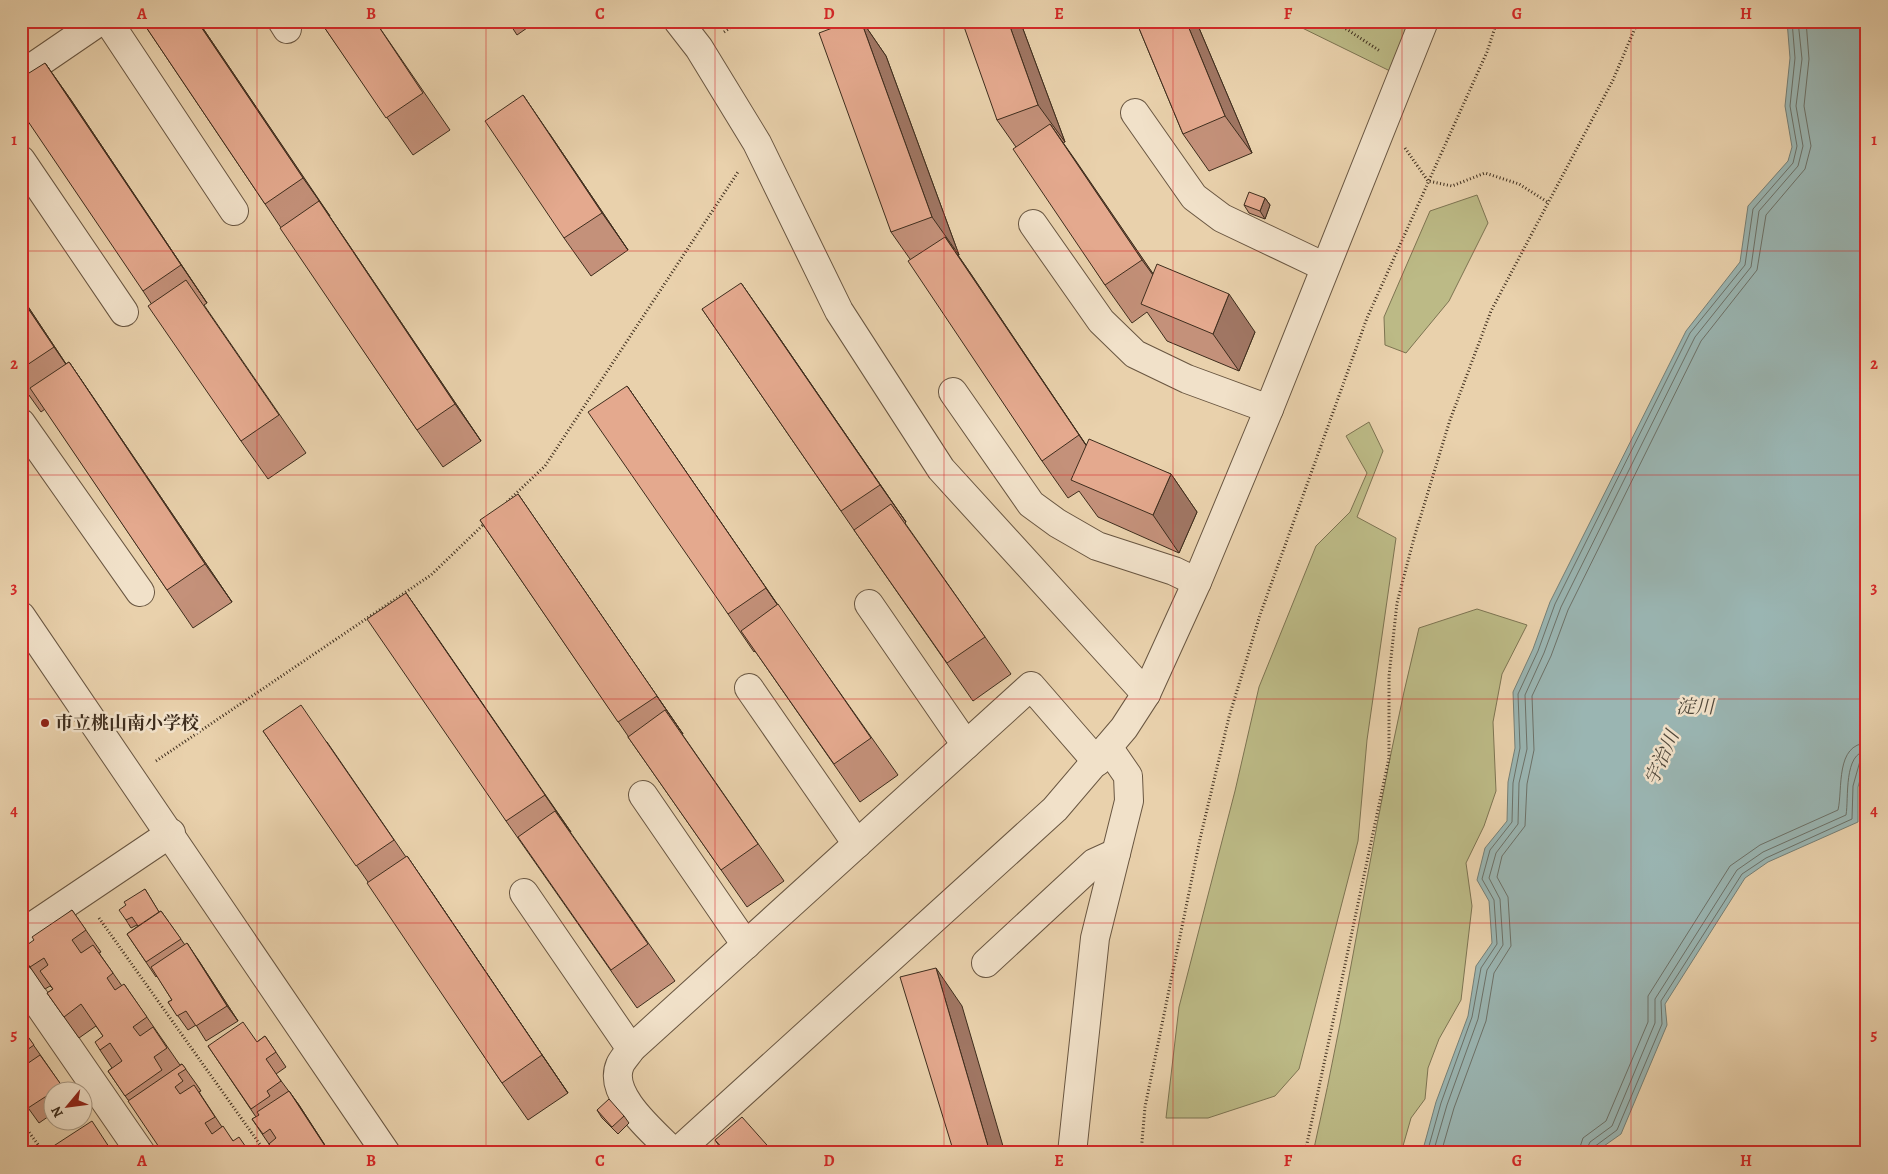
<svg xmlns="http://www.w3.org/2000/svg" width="1888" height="1174" viewBox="0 0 1888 1174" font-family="Alegreya,'Noto Serif JP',serif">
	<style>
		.green { fill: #bcba86; stroke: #7d7452 }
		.water { fill: #9ab5b2; stroke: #757f76 }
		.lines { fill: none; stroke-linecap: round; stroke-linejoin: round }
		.shore { stroke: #6c7168; stroke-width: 1 }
		.minor-casing { stroke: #695641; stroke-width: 30 }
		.path { stroke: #3e2d1d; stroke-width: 3; stroke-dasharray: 1 2.5; stroke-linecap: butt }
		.minor { stroke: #f1e1c9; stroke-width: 28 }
		.wall { fill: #c4917a; stroke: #3e2d1d }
		.shaded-wall { fill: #a07663; stroke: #3e2d1d }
		.building { fill: #e4a98e; stroke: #3e2d1d }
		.grid { fill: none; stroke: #d62828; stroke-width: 1; stroke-opacity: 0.55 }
		.poi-dot { fill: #8f2418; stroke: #f1e1c9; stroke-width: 2 }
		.labels { text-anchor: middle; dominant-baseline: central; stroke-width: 5; stroke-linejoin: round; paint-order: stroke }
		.poi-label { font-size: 18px; font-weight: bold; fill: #3e2d1d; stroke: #f1e1c9; text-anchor: start }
		.water-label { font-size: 19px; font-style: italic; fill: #50483b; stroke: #f1e1c9 }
		.neatline { fill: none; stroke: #d62828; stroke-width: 2 }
		.grid-label { font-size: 16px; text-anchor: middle; font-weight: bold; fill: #d62828 }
	</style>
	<rect width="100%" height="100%" fill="#e9d1ac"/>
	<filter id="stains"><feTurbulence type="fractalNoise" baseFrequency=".004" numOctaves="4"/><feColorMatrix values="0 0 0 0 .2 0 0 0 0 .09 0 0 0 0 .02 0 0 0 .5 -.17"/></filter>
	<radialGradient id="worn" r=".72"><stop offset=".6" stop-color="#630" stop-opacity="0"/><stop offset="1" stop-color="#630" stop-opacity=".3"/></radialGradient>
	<!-- green -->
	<g class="green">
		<polygon points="1211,21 1255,21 1213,26"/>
		<polygon points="1288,21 1409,21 1390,71"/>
		<polygon points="1477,195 1488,223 1449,301 1406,353 1385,345 1384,317 1430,211"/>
		<polygon points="1369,422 1383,451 1357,517 1396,538 1367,740 1358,841 1299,1069 1275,1096 1208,1118 1166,1118 1179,1007 1235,791 1259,687 1316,546 1350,512 1367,473 1346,436"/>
		<path d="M1477 609 1527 625 1502 674 1493 722 1496 791 1484 826 1466 863 1472 906 1461 1000 1439 1039 1428 1068 1425 1099 1411 1118 1401 1153H1313C1353 979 1376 801 1419 628Z"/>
	</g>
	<!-- water -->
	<polygon class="water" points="1787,21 1867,21 1867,755 1858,787 1858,822 1768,862 1745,878 1665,1004 1667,1025 1621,1134 1594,1153 1422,1153 1436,1102 1468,1016 1476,966 1492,943 1489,901 1477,880 1485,848 1507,821 1508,782 1515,748 1513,692 1533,649 1550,602 1686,331 1740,262 1748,206 1788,161 1792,147 1785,106 1790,58"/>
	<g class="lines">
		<!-- shore -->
		<g class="shore">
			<polyline points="1427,1153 1441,1103 1472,1017 1481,968 1497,944 1494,900 1482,879 1490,850 1512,822 1513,783 1520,748 1518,694 1538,651 1555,604 1690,333 1745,265 1753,209 1793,163 1797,146 1790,106 1795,58 1792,21"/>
			<polyline points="1433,1153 1447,1105 1478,1019 1487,970 1503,945 1500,899 1489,878 1496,853 1518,824 1519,783 1527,749 1525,695 1544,653 1561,607 1695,337 1751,267 1759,211 1798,166 1803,146 1796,106 1802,59 1798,21"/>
			<polyline points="1441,1153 1454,1108 1486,1021 1494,973 1511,946 1508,897 1497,877 1502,856 1525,826 1527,784 1534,750 1532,696 1551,656 1568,610 1701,341 1757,270 1766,215 1805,169 1811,146 1804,106 1809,59 1806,21"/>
			<path d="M1578 1153 1583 1138 1606 1121 1648 1022V996L1730 866 1760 845 1838 810C1843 789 1835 744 1867 743"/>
			<path d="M1585 1153 1590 1142 1612 1126 1655 1023V999L1737 870 1763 852 1846 815C1849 799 1843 752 1867 751"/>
			<polyline points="1592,1153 1594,1147 1617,1130 1662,1024 1661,1001 1742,874 1766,858 1852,819 1853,786 1860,761 1867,757"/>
		</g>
		<!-- minor casing -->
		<g class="minor-casing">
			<g id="minor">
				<polyline points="108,21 234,211"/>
				<polyline points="282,21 287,29"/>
				<polyline points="678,21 699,48 757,143 839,311 941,469 1146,694"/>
				<polyline points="21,75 100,21"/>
				<polyline points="1135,113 1194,197 1222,218 1325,267"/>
				<polyline points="21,160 124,312"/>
				<polyline points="1033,224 1101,321 1135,354 1187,379 1269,409"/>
				<polyline points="953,392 1031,504 1057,523 1097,546 1174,571 1197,582"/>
				<polyline points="21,423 140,592"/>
				<polyline points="869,604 966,745"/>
				<polyline points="21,616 386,1153"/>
				<polyline points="749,688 857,844"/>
				<polyline points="643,795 746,945"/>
				<polyline points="524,893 631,1049"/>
				<polyline points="21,934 171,833"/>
				<polyline points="986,963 1094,863 1116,853"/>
				<polyline points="21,979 141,1153"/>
				<path d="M674 1153C655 1133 607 1095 620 1065 622 1060 628 1054 631 1049L1031 686 1097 762"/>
				<polyline points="676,1153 1055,809 1124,728 1146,694 1197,582 1269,409 1424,21"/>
				<polyline points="1072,1153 1095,938 1129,801 1128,776 1108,747"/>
			</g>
		</g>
		<!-- path -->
		<g class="path">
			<polyline points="1334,21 1380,51"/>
			<polyline points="724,32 740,21"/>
			<polyline points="1405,148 1428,181 1452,186 1485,173 1519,184 1549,203"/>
			<polyline points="507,502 545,466 738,172"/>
			<polyline points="156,761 431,575 484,524"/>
			<polyline points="99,918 266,1153"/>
			<polyline points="21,1121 44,1153"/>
			<polyline points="1141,1153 1145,1107 1200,839 1229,717 1260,615 1367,318 1487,52 1497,21"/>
			<polyline points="1305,1153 1389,758 1389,676 1397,603 1414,538 1450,420 1491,311 1613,80 1638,21"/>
		</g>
		<!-- minor -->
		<use href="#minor" class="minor"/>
	</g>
	<!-- wall -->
	<g class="wall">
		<polygon points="142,21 198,21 481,441 443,467 417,430"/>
		<polygon points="320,21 375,21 450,130 413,155"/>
		<polygon points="508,21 537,21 517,35"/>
		<polygon points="851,21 862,21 886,56 959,255 958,255 1086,445 1171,474 1197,512 1179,553 1098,517 1079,491 1068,498 1042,461 910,259 891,232"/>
		<polygon points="1020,21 1065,142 1063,143 1153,274 1255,332 1239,371 1167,341 1147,312 1132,323 1105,285 1016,147 997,120"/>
		<polygon points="1136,21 1196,21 1252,153 1209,171 1183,134"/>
		<polygon points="45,63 71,100 207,303 204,305 306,453 268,479 241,441 143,291"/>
		<polygon points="549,133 628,250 591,276 564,238"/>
		<polygon points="1265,198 1270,205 1265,219 1249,213 1244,205"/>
		<polygon points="21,296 66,364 69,362 95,400 232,602 193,628 167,590 45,409 41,412 21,384"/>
		<polygon points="702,309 767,320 906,522 905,523 1011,674 973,701 854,530"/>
		<polygon points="627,386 778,605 898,775 860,802 755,651 754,652 728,614"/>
		<polygon points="480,520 544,532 683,734 682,734 784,881 747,907 628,737 628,736"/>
		<polygon points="406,593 571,833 675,981 637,1008 506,821"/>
		<polygon points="263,731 327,742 406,857 433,894 568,1093 528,1120 502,1083 368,882"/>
		<polygon points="145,889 159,912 161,911 185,945 197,958 238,1021 206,1041 196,1025 188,1030 168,1002 172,1000 157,976 156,977 127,934 138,926 137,925 131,928 126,920 126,905"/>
		<polygon points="72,910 101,952 99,953 122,986 124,984 162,1039 180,1065 182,1064 197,1085 201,1091 199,1092 222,1127 233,1141 250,1153 128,1100 108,1071 112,1068 100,1050 103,1036 96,1026 79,1038 47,993 53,989 50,986 45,989 30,967 34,940"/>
		<polygon points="21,1027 66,1092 52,1092 52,1114 39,1123 21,1098"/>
		<polygon points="265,1036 286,1067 276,1074 299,1105 330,1153 275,1153 252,1119 256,1117 208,1046 257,1042"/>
		<polygon points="597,1110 624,1116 629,1123 618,1134 602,1118"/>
		<polygon points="715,1140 774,1153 724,1153"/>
	</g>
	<!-- shaded-wall -->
	<g class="shaded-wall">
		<polygon points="197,21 198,21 330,216 303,178"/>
		<polygon points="861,21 862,21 886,56 959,255 932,217"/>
		<polygon points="1008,21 1020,21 1065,142 1038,105"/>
		<polygon points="1186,21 1196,21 1252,153 1225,116"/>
		<polygon points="45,63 71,100 207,303 181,265"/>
		<polygon points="523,95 549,133 628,250 602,213"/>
		<polygon points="1050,124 1076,161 1169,297 1142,260"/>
		<polygon points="1265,198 1270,205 1265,219 1260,211"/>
		<polygon points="319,201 345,239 481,441 455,404"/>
		<polygon points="945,237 971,274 1105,473 1079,435"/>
		<polygon points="741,283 767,320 906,522 880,485"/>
		<polygon points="1229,294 1255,332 1239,371 1213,334"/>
		<polygon points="21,296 80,385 54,347 21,298"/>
		<polygon points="69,362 95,400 232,602 205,564"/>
		<polygon points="627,386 653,424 792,626 766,588"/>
		<polygon points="1171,474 1197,512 1179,553 1153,515"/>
		<polygon points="518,494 544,532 683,734 657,696"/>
		<polygon points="406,593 432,630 571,832 545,795"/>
		<polygon points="407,856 433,894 568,1093 542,1055"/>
		<polygon points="187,943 197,958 238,1021 227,1006"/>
		<polygon points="936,968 962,1006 1005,1153 990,1153"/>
		<polygon points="289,1091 299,1105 330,1153 325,1146"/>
	</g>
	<!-- building -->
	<g class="building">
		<polygon points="142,21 197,21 303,178 265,204"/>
		<polygon points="320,21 375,21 423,93 386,118"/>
		<polygon points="851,21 861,21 932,217 891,232 819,33"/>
		<polygon points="962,21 1008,21 1038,105 997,120"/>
		<polygon points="1136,21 1186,21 1225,116 1183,134"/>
		<polygon points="45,63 181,265 143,291 21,111 21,78"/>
		<polygon points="523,95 602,213 564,238 485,121"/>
		<polygon points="1050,124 1142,260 1105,285 1013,149"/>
		<polygon points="1249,192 1265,198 1260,211 1244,205"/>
		<polygon points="319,201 455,404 417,430 280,228"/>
		<polygon points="945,237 1079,435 1042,461 908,261"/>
		<polygon points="1157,264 1229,294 1213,334 1141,304"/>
		<polygon points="186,280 279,415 241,441 148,306"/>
		<polygon points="741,283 880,485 841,511 702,309"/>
		<polygon points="21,298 54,347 21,369"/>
		<polygon points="69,362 205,564 167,590 30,388"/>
		<polygon points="627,386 766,588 728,614 588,412"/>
		<polygon points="1089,439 1171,474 1153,515 1071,480"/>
		<polygon points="518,494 657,696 618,722 480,520"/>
		<polygon points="891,504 985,637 947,663 854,530"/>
		<polygon points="406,593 545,795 506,821 367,619"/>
		<polygon points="778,604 871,738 834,764 741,631"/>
		<polygon points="301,705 394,840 356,866 263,731"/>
		<polygon points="665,710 758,844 721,870 628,737"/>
		<polygon points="555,811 648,944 611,970 518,837"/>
		<polygon points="407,856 542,1055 502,1083 367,883"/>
		<polygon points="145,889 159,912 138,926 132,917 126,920 119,910 126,905 124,902"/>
		<polygon points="72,910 86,930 72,940 81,953 93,945 113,973 107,978 115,990 124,984 147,1017 133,1027 140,1036 153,1027 167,1048 154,1057 162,1070 125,1096 108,1071 122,1061 110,1043 100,1050 95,1042 103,1036 81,1004 64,1017 47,993 53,989 40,971 48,965 44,958 30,967 21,954 21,949 34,940 32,937"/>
		<polygon points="161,911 181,939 146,962 127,934"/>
		<polygon points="187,943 227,1006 196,1026 186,1011 177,1016 168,1002 172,1000 151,967"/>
		<polygon points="936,968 990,1153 954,1153 900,977"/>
		<polygon points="243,1022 257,1042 265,1036 276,1052 266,1059 281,1081 267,1091 270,1096 251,1109 208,1046"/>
		<polygon points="21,1027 34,1045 21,1054"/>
		<polygon points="40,1055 62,1086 28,1108 21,1098 21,1068"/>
		<polygon points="182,1064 186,1069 178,1074 183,1081 175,1087 180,1094 194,1085 215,1117 205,1123 212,1134 223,1126 233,1141 239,1137 250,1153 163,1153 128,1101"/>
		<polygon points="289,1091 325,1146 319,1150 321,1153 275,1153 269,1144 276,1138 270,1129 263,1134 252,1119 259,1115 257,1112"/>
		<polygon points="609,1099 624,1116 612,1127 597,1110"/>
		<polygon points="742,1117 774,1153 727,1153 715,1140"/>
		<polygon points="92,1121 113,1153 55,1153 52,1147"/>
	</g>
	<!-- grid -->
	<path class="grid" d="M257 21V1153M486 21V1153M715 21V1153M944 21V1153M1173 21V1153M1402 21V1153M1631 21V1153M21 251H1867M21 475H1867M21 699H1867M21 923H1867"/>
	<!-- markers -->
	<circle class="poi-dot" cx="45" cy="723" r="5"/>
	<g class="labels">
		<!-- poi labels -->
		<g class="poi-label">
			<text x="55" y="723">市立桃山南小学校</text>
		</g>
		<!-- water labels -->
		<g class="water-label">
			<text x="1695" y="707">淀川</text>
			<text transform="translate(1662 758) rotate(-66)">宇治川</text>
		</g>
	</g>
	<!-- margin -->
	<rect width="1888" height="1174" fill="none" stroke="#e9d1ac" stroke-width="55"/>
	<!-- north arrow -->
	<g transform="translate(68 1106) rotate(241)"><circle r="24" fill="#f1e1c9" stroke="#a99984"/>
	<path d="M0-4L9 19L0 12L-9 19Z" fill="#8f2418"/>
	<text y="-8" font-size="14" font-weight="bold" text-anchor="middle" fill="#3e2d1d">N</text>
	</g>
	<rect x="28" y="28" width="1832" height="1118" class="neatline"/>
	<g class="grid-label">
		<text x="142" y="19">A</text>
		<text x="371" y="19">B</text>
		<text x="600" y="19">C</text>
		<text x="829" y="19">D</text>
		<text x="1059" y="19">E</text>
		<text x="1288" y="19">F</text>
		<text x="1517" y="19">G</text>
		<text x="1746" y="19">H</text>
		<text x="14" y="145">1</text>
		<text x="1874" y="145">1</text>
		<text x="14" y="369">2</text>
		<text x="1874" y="369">2</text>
		<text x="14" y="593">3</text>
		<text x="1874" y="593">3</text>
		<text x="14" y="816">4</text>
		<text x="1874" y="816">4</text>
		<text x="14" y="1040">5</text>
		<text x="1874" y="1040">5</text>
		<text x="142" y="1166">A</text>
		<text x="371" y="1166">B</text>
		<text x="600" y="1166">C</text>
		<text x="829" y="1166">D</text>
		<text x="1059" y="1166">E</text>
		<text x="1288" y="1166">F</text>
		<text x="1517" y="1166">G</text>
		<text x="1746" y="1166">H</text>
	</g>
	<rect width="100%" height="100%" filter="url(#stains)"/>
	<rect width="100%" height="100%" fill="url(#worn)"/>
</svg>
